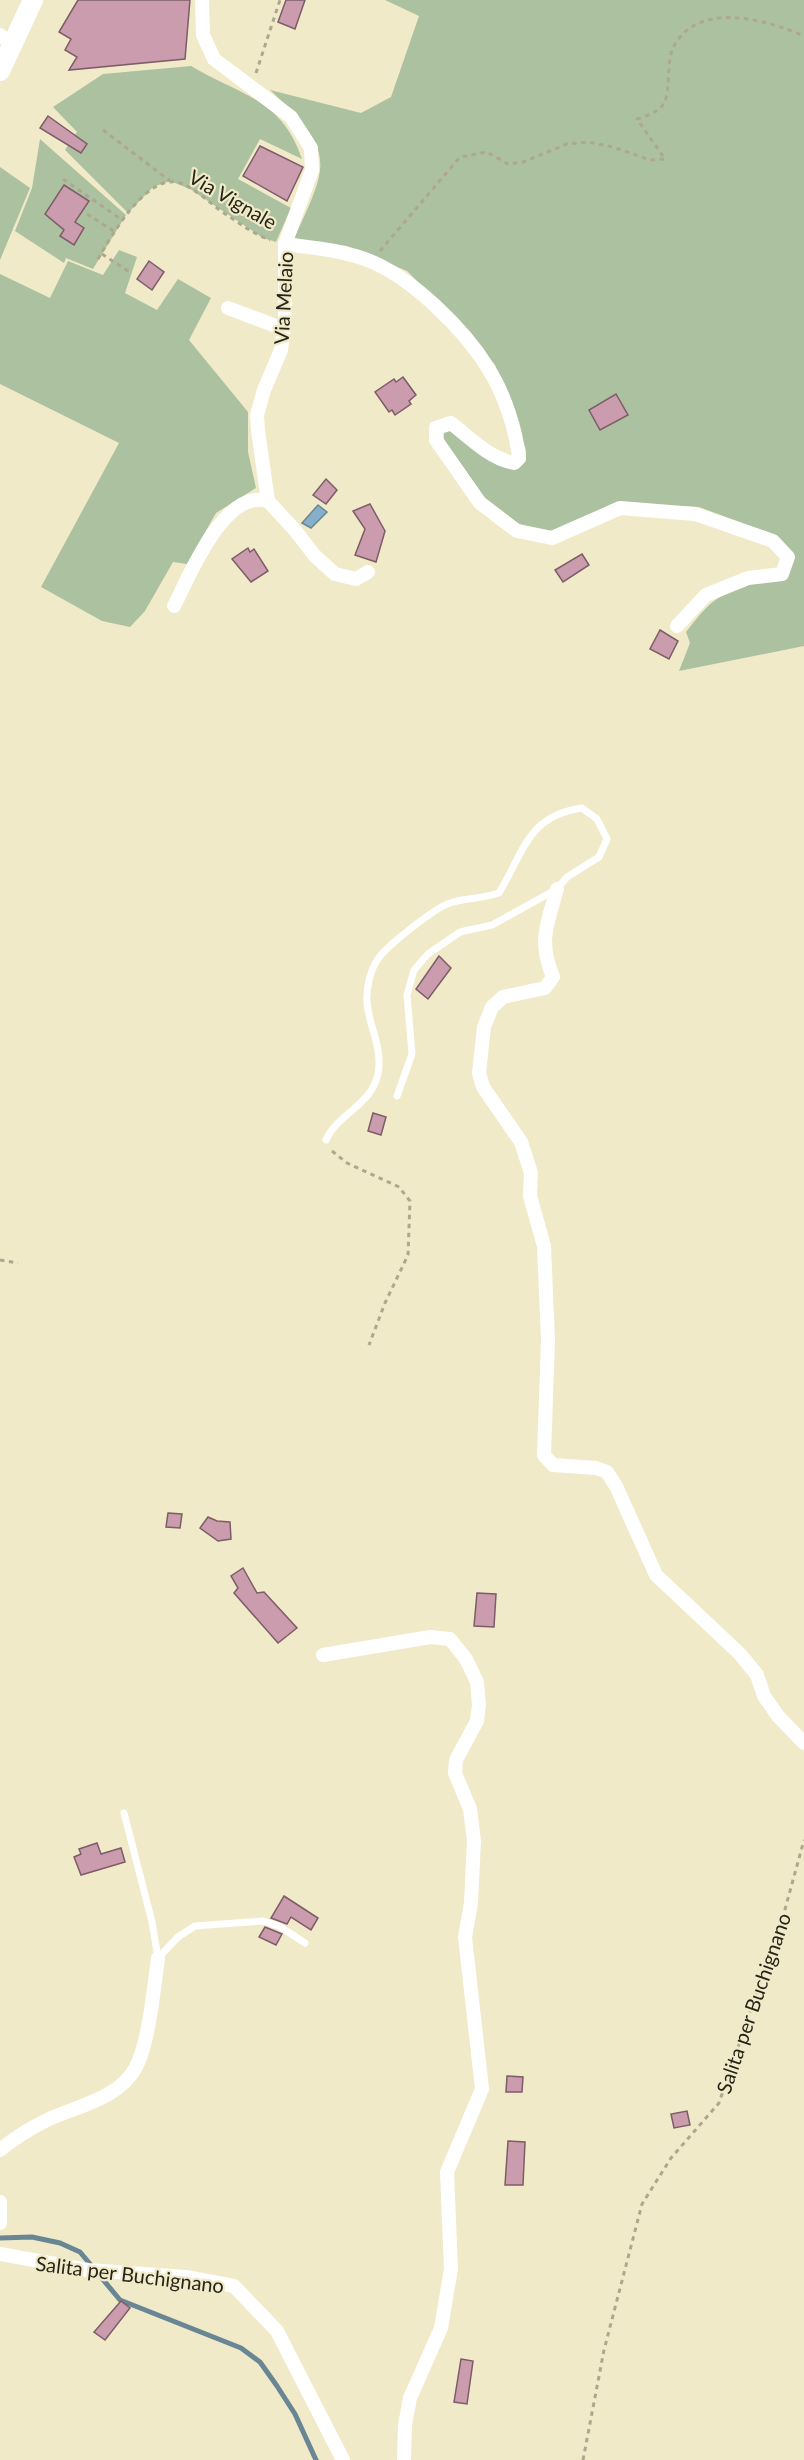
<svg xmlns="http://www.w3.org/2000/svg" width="804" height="2460" viewBox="0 0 804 2460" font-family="Lato,sans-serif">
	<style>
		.green { fill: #acc1a0 }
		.water { fill: #86b0c9; stroke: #698694; stroke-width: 1.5 }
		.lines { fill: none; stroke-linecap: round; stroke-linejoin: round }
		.stream { stroke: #698694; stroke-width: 5 }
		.building { fill: #ca9cad; stroke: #7c5d68; stroke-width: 1.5 }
		.path { stroke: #ada78d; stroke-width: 3; stroke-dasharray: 4.5 4.5; stroke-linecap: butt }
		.lane { stroke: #fff; stroke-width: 7 }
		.street { stroke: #fff; stroke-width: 14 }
		.secondary { stroke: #fff; stroke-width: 20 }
		.labels { text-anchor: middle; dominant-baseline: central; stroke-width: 4.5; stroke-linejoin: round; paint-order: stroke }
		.street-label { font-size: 20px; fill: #262418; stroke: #f1eac9 }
	</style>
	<rect width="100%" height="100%" fill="#f1eac9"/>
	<!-- green -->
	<g class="green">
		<path d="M385 0H804V646L679 671 690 643 686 632C708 604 716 594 752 584 767 580 773 586 787 576L774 535 699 507 615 504 552 531 519 524 484 497 444 440V433L450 431 497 465 518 469 526 461V450L495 365 465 329 407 271 347 246 294 239C302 220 318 190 320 170 324 138 291 110 270 90L361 113 391 97 419 16Z"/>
		<path d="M191 66C240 95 282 99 302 159L260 139 238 179 291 208 276 242 263 238 190 189 170 181 153 187 128 213 65 150 77 132 53 107 103 74Z"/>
		<polygon points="40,139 126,215 93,269 66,258 64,263 15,231 32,188"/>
		<polygon points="0,167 30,188 0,260"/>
		<polygon points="119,250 137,257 125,293 157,310 178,279 211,298 189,340 248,412 248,452 256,488 216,513 187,564 173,562 145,611 130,627 102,621 41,587 119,443 0,384 0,274 50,298 68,261 103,275"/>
	</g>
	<!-- water -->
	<polygon class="water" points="318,505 327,512 311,528 302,523"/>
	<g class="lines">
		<!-- stream -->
		<polyline class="stream" points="0,2238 32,2237 60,2243 80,2252 120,2300 241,2348 260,2362 277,2386 295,2414 316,2460"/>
	</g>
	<!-- building -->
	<g class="building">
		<polygon points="78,0 190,0 185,59 69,70 77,57 65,50 71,39 59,32"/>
		<polygon points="286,0 305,0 295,29 278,22"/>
		<polygon points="48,116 87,144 81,153 40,128"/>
		<polygon points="260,146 303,167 287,201 243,176"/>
		<polygon points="64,185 89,201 75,222 84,228 74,245 60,236 64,230 45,214"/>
		<polygon points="149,261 164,272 152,290 137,279"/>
		<polygon points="403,377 416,395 409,401 411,404 395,415 392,410 389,412 375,392 394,379 396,382"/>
		<polygon points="616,394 628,415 600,430 589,410"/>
		<polygon points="326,479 337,490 326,504 313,495"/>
		<polygon points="370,504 385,531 376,562 355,555 365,529 353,511"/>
		<polygon points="248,548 250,552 254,549 268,571 251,582 232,559"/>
		<polygon points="582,554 589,565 563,582 555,570"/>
		<polygon points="660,630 678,641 669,659 650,649"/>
		<polygon points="439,956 451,968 428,999 416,989"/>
		<polygon points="373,1113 386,1117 381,1135 368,1131"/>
		<polygon points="168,1513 182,1514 180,1528 166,1527"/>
		<polygon points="208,1517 217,1521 230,1522 231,1539 218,1541 200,1528"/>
		<polygon points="243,1568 257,1593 264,1592 297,1628 278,1643 234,1593 238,1588 231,1576"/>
		<polygon points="477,1593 496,1594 494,1627 474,1626"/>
		<polygon points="97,1843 101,1854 121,1848 125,1862 81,1875 74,1857 81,1854 79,1849"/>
		<polygon points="284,1896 318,1918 311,1930 291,1917 287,1924 271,1918"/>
		<polygon points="265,1927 282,1934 276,1945 259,1937"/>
		<polygon points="507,2076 523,2077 522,2092 506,2092"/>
		<polygon points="687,2111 690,2125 674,2128 671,2114"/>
		<polygon points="508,2141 525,2142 523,2185 505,2185"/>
		<polygon points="121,2301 130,2308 105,2340 94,2332"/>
		<polygon points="461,2359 473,2361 467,2404 454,2402"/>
	</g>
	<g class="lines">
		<!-- path -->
		<g class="path">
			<polyline points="256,73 280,0"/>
			<polyline points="103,130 170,181"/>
			<polyline points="63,179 122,220"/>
			<polyline points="87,214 115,232"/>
			<path d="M380 251 460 157 487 152 508 164 523 162 567 144 588 142 613 147 650 160 665 159 637 119C647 116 659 112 664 103 671 90 666 63 673 48 697 0 765 19 804 36"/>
			<polyline points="102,254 131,273"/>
			<path d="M98 259C112 235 150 166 185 185 201 193 215 208 230 217 243 226 256 235 270 240"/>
			<polyline points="332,1151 347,1163 399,1187 410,1201 408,1255 385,1303 369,1345"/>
			<polyline points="0,1260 18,1263"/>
			<polyline points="583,2460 604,2350 642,2204 671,2158 719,2103 784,1913 804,1840"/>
		</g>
		<!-- lane -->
		<g class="lane">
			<path d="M326 1140C338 1113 371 1106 378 1074 383 1048 369 1027 367 1002 366 987 371 966 381 955 391 943 436 907 450 903 465 898 481 899 499 893 524 852 527 816 582 808L597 819 607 839 599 857 567 877 557 889 492 925 460 932 428 954 414 970 407 995 412 1054 397 1096"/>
			<polyline points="124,1813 152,1922 158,1958"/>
			<polyline points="158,1958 178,1937 195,1926 263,1921 279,1926 305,1943"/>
		</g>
		<!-- street -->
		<g class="street">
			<polyline points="202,0 203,35 214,59 291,117 311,148 312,170 285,244 285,320 281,350 264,390 257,415 258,431 268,501 294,529 315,556 335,574 356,579 368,572"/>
			<polyline points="0,35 12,44"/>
			<path d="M285 244C314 248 342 250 370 261 412 278 464 329 488 368 504 393 516 429 519 458L514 463C489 458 470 438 451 423L436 428V440L480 503 517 531 552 538 620 508 695 514 773 541 788 557 782 574 748 578 706 595 677 626"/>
			<polyline points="228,308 284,329"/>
			<path d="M174 606C189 577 224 488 268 501"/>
			<path d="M557 889C547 925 538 940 553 977L545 988 503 997 492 1007 484 1027 479 1073 483 1087 521 1142 531 1173 530 1196 544 1246 548 1340 544 1455 553 1465 596 1468 607 1472 616 1486 656 1575 740 1654 757 1675 764 1696 778 1716 804 1743"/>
			<polyline points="323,1655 430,1637 450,1639 466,1659 477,1682 479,1705 477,1721 456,1760 455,1773 470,1809 474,1841 471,1903 465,1937 482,2089 447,2172 451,2269 441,2328 410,2398 405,2425 404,2460"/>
			<path d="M0 2150C13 2139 31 2128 47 2120 77 2106 119 2099 136 2067 149 2042 154 1987 158 1958"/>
			<polyline points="0,2202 0,2223"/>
			<polyline points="0,2254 88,2270 186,2277 234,2286 277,2331 343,2460"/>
		</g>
		<!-- secondary -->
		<polyline class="secondary" points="0,71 33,0"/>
	</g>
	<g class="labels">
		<!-- street labels -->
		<g class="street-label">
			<text transform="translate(233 199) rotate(30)">Via Vignale</text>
			<text transform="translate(283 298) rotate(-87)">Via Melaio</text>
			<text transform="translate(753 2003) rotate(-71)">Salita per Buchignano</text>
			<text transform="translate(130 2274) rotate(7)">Salita per Buchignano</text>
		</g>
	</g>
</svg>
